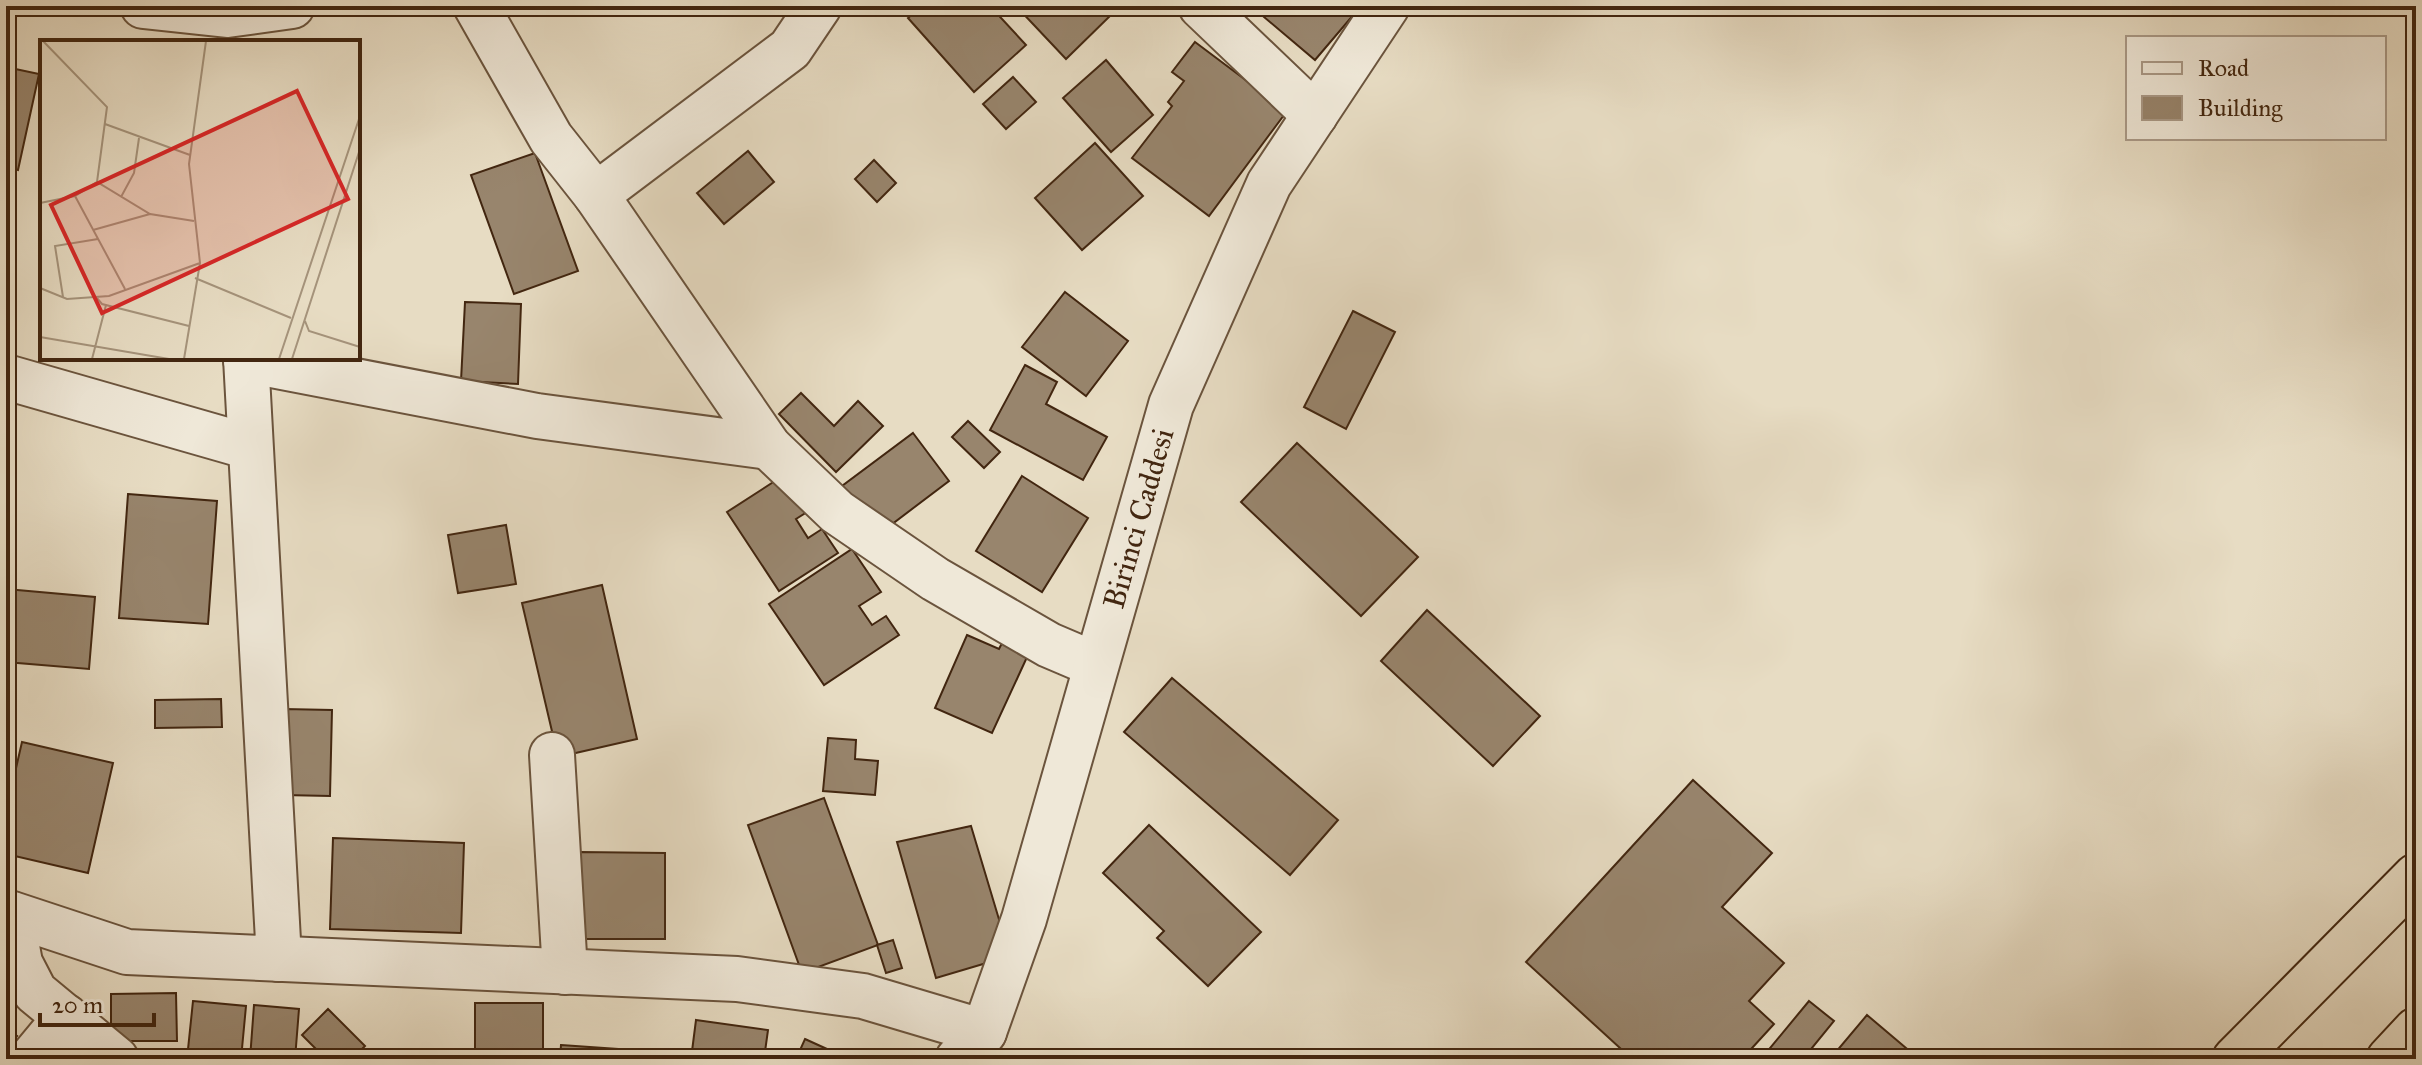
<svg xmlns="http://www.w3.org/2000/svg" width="2422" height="1065" viewBox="0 0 2422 1065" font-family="'IM FELL Great Primer',serif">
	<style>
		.building { fill: #98856d; stroke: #422610; stroke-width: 2 }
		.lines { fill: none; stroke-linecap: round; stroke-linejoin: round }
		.minor-casing { stroke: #6b543d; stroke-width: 48 }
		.highway-casing { stroke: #422610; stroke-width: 48 }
		.minor { stroke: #efe8d8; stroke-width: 44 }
		.highway { stroke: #e7dcc3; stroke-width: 44 }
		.labels { text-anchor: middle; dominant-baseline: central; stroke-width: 6; stroke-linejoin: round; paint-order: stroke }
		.street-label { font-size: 30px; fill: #422610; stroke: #efe8d8 }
		.inset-road { fill: none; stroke: #a5937b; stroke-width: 2 }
		.view { fill: #d62828; fill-opacity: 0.15; stroke: #d62828; stroke-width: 4 }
		.inset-edge { fill: none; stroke: #422610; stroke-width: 4 }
	</style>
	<rect width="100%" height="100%" fill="#e7dcc3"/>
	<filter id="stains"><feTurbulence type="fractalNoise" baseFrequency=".0025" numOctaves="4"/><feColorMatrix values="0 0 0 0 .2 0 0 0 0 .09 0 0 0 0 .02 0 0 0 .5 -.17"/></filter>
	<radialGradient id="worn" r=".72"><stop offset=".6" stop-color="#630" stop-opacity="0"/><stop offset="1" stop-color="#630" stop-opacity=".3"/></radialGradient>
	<!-- building -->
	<g class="building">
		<polygon points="922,6 990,6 1026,45 974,92 908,18"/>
		<polygon points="1016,6 1106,6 1113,13 1066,59"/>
		<polygon points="1251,6 1361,6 1315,60"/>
		<polygon points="1195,42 1287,111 1209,216 1132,158 1172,106 1168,102 1184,81 1172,72"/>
		<polygon points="1106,60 1153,115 1111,152 1063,98"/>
		<polygon points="6,67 39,74 18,170 6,167"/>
		<polygon points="1013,77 1036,102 1006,129 983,104"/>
		<polygon points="1095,143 1143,196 1082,250 1035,198"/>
		<polygon points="748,151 774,182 724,224 697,193"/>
		<polygon points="535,153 578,271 514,294 471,175"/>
		<polygon points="874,160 896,183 877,202 855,179"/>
		<polygon points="1065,292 1128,341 1086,396 1022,347"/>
		<polygon points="465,302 521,304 518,384 461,381"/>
		<polygon points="1353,311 1395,332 1346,429 1304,407"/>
		<polygon points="1025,365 1057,382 1046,404 1107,437 1083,480 990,430"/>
		<polygon points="801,393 834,426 858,401 883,426 836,472 779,414"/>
		<polygon points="968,421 1000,452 984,468 952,437"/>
		<polygon points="913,433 949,481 879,534 842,486"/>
		<polygon points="1297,443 1418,557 1361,616 1241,502"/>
		<polygon points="792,470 815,507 796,519 808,538 822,529 838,553 779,591 727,512"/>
		<polygon points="1022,476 1088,518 1042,592 976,551"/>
		<polygon points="128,494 217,501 208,624 119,618"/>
		<polygon points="506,525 516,584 458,593 448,535"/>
		<polygon points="852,549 881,592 859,606 872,625 886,616 899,635 824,685 769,604"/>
		<polygon points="602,585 637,739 558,757 522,603"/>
		<polygon points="6,589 95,597 89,669 6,662"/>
		<polygon points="1427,610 1540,716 1493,766 1381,661"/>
		<polygon points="967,635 999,649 1002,643 1028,655 992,733 935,708"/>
		<polygon points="1172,678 1338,820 1290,875 1124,732"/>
		<polygon points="221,699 222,727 155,728 155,700"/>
		<polygon points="284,709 332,710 330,796 283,795"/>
		<polygon points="828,738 856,740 855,759 878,761 875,795 823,791"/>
		<polygon points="6,742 14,743 6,777"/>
		<polygon points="22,742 113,763 88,873 6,854 6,812"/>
		<polygon points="1693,780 1772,853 1722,907 1784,963 1749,1001 1774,1024 1742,1059 1632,1059 1526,962"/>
		<polygon points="824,798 878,945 802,973 748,825"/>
		<polygon points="1149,825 1261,932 1208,986 1157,938 1164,931 1103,873"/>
		<polygon points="971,826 1010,956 936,978 897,842"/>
		<polygon points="333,838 464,843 461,933 330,929"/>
		<polygon points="580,852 665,853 665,939 580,939"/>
		<polygon points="893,940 902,968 886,973 877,945"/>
		<polygon points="176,993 177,1041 111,1041 111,994"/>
		<polygon points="193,1001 246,1006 241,1059 187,1059"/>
		<polygon points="1809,1001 1834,1021 1803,1059 1761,1059"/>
		<rect x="475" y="1003" width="68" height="56"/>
		<polygon points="254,1005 299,1009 295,1059 250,1059"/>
		<polygon points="328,1009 365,1046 352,1059 312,1059 319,1052 302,1035"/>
		<polygon points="1867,1015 1919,1059 1830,1059"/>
		<polygon points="696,1020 768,1030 764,1059 691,1059"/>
		<polygon points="6,1028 17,1036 6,1051"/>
		<polygon points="805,1039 849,1059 796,1059"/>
		<polygon points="561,1045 632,1050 631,1059 560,1059"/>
	</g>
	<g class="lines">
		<!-- minor casing -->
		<g class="minor-casing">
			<g id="minor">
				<polyline points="143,6 227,15 292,6"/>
				<polyline points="476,6 551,138 596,195 769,447 837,512 935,579 1049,645 1096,665"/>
				<polyline points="1201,6 1315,115"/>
				<polyline points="596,195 790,49 819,6"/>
				<polyline points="246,358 279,959"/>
				<polyline points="246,360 537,416 769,447"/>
				<polyline points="6,377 250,447"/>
				<polyline points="552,755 565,972"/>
				<polyline points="6,912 127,952 737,979 863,996 984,1032"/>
				<polyline points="11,914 20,963 35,992 116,1059"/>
				<polyline points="31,1059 66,1017"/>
				<path id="s1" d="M958 1059 984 1032 1024 919 1171 405 1269 184 1387 6"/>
			</g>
		</g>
		<!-- highway casing -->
		<g class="highway-casing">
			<g id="highway">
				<polyline points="2235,1059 2416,876"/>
				<polyline points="2389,1059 2416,1030"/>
			</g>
		</g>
		<!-- minor -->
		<use href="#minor" class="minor"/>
		<!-- highway -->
		<use href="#highway" class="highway"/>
	</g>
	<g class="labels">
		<!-- street labels -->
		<g class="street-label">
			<text stroke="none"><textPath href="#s1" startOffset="574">Birinci Caddesi</textPath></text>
		</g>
	</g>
	<!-- overview -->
	<g transform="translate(40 40)">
		<rect width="320" height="320" fill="#e7dcc3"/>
		<path class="inset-road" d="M3 1 67 67 57 142M65 84 150 115M35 156 85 249M81 157 94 133 99 98M0 163 35 156 57 142 110 174 154 181M53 190 110 174M155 238 251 278M0 248 27 259 69 256 160 223M23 257 15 206 58 199M56 257 62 264 149 286M265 281 269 291 320 307M0 297 129 319M52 319 66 265M144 319 160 223 149 124 166 1M239 319 320 76M252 319 320 109"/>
		<path class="view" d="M257 51 308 159 62 273 11 165Z"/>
		<rect width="320" height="320" class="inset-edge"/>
	</g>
	<!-- margin -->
	<rect width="2422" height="1065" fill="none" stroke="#e7dcc3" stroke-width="32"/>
	<rect x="8" y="8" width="2406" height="1049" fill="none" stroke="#422610" stroke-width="4"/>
	<rect x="16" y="16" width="2390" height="1033" fill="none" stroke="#422610" stroke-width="2"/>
	<!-- legend -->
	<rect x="2126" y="36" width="260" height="104" fill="#efe8d8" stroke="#aa9a88" stroke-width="2"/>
	<rect x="2142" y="62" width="40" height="12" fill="#efe8d8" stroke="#aa9a88" stroke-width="2"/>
	<text x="2198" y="76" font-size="24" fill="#422610">Road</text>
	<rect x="2142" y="96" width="40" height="24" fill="#98856d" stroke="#aa9a88" stroke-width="2"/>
	<text x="2198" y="116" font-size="24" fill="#422610">Building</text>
	<!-- scale -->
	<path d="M40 1013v12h114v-12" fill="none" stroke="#422610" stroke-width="4"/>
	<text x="52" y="1013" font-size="24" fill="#422610" stroke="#efe8d8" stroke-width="6" paint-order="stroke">20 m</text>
	<rect width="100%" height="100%" filter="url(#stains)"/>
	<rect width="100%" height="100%" fill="url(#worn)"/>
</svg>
